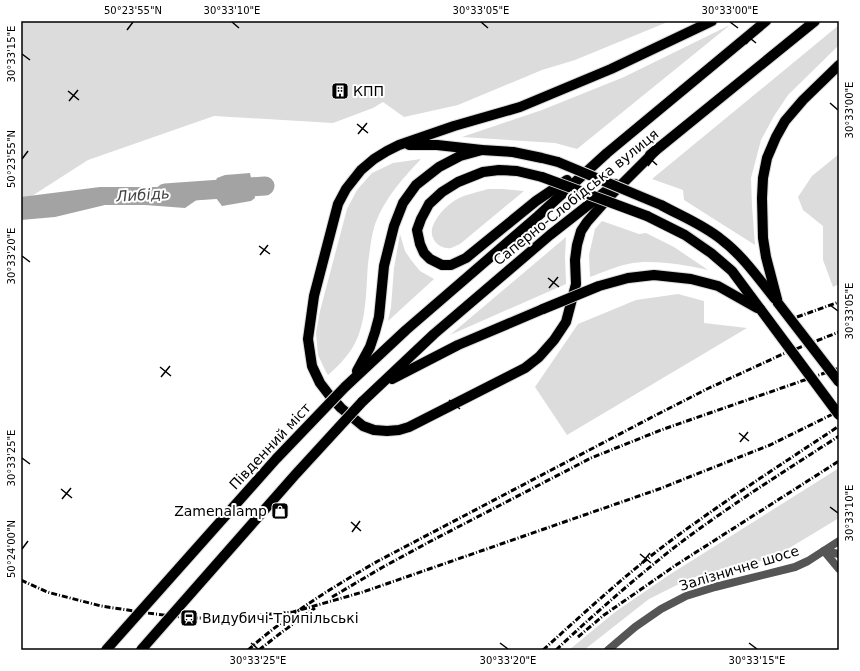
<svg xmlns="http://www.w3.org/2000/svg" width="860" height="671" viewBox="0 0 860 671" font-family="'DejaVu Sans',sans-serif">
	<style>
		.green { fill: #dcdcdc }
		.water { fill: #a3a3a3 }
		.lines { fill: none; stroke-linecap: round; stroke-linejoin: round }
		.river { stroke: #a3a3a3; stroke-width: 19 }
		.primary-casing { stroke: #dbdbdb; stroke-width: 12 }
		.tertiary { stroke: #555; stroke-width: 8 }
		.primary { stroke: #000; stroke-width: 10 }
		.rail { stroke: #000; stroke-width: 3; stroke-dasharray: 6 2 1 2; stroke-linecap: butt }
		.primary-bridge-casing { stroke: #dbdbdb; stroke-width: 12; stroke-linecap: butt }
		.primary-bridge { stroke: #000; stroke-width: 10 }
		.ticks { fill: none; stroke: #000; stroke-width: 1.5 }
		.labels { text-anchor: middle; dominant-baseline: central; stroke-width: 4; stroke-linejoin: round; paint-order: stroke }
		.poi-label { font-size: 14px; fill: #000; stroke: #fff; text-anchor: start }
		.street-label { font-size: 14px; fill: #000; stroke: #fff }
		.water-label { font-size: 15px; font-style: italic; fill: #444; stroke: #fff }
		.neatline { fill: none; stroke: #000; stroke-width: 1.5 }
		.ticks-label { font-size: 10px; text-anchor: middle; fill: #000 }
	</style>
	<rect width="100%" height="100%" fill="#fff"/>
	<!-- green -->
	<g class="green">
		<polygon points="21,21 670,21 575,60 542,70 458,105 404,117 383,102 373,108 333,123 214,116 88,160 21,203"/>
		<polygon points="730,25 577,149 555,143 462,137 542,110 624,77"/>
		<polygon points="839,25 839,45 788,95 774,116 761,140 751,178 752,206 755,245 684,200 683,190 652,179"/>
		<polygon points="839,154 839,284 833,287 823,260 823,226 803,210 798,197 812,176"/>
		<path d="M421 159C402 179 385 198 375 224 371 236 370 251 368 263 366 290 367 327 351 350 345 359 337 367 328 375L325 370 318 355 316 333 320 311 347 209 357 190 372 173 393 163Z"/>
		<path d="M488 189H503L524 191 460 244C457 245 454 247 451 248 440 250 430 240 432 229 434 220 442 210 450 204 460 195 475 193 488 189Z"/>
		<path d="M602 221 639 234 646 233 674 247 708 270C684 265 653 259 628 264 617 266 601 273 590 277L589 255 595 229Z"/>
		<polygon points="400,234 405,251 411,260 420,271 434,279 388,321 391,307 394,268"/>
		<polygon points="566,237 565,257 566,284 450,335"/>
		<polygon points="678,294 704,301 704,323 747,328 567,435 535,387 578,324 636,300"/>
		<polygon points="839,468 839,518 786,550 760,561 726,568 689,579 649,599 584,650 569,650 615,612 669,575"/>
	</g>
	<!-- water -->
	<g class="water">
		<polygon points="250,173 255,198 251,201 222,206 216,198 214,185 217,178 225,175"/>
		<polygon points="100,187 188,187 198,199 185,208 145,205 105,205 55,217 21,220 21,197"/>
	</g>
	<g class="lines">
		<!-- river -->
		<polyline class="river" points="165,193 265,186"/>
		<!-- primary casing -->
		<g class="primary-casing">
			<g id="primary">
				<polyline points="409,145 437,145 482,150 513,152 542,158 558,162"/>
				<polyline points="655,151 610,196 587,222 581,231 577,245 575,260 576,284 566,322 554,340 539,357 525,368 409,427 399,430 387,431 374,430 363,426 341,408 330,396 320,383 312,366 308,339 314,296 338,204 346,189 361,170 374,159 387,151 399,145 454,126 520,107 611,69 712,21"/>
				<polyline points="650,155 815,21"/>
				<polyline points="542,177 517,171 499,170 483,172 458,182 442,192 429,204 421,219 417,230 420,244 424,253 430,259 442,265 451,265 466,258 536,201 567,180"/>
				<path d="M661 205C681 216 704 225 722 240 743 256 759 279 775 299"/>
				<polyline points="647,216 685,235 711,253 732,271 761,310"/>
				<polyline points="628,278 654,275 691,279 718,286 757,308"/>
				<polyline points="778,303 766,257 763,238 762,198 763,178 767,158 776,137 785,121 803,100 839,65"/>
				<polyline points="357,371 370,347 375,332 379,317 384,266 394,226 403,203 416,185 439,167 460,156 482,150"/>
				<polyline points="392,379 458,345 543,309"/>
				<polyline points="345,387 406,330 538,216 607,153 766,21"/>
				<polyline points="362,402 434,334 550,235 615,184"/>
			</g>
		</g>
		<!-- tertiary -->
		<g class="tertiary">
			<polyline points="824,551 839,569"/>
			<polyline points="824,551 839,554"/>
			<polyline points="608,650 635,627 661,609 686,596 715,587 795,567 808,561 839,541"/>
		</g>
		<!-- primary -->
		<use href="#primary" class="primary"/>
		<!-- rail -->
		<g class="rail">
			<polyline points="797,317 839,302"/>
			<polyline points="21,580 47,592 101,606 147,613 189,618 228,618 293,612 363,592 659,489 770,445 839,411"/>
			<polyline points="332,597 383,567 431,541 591,458 661,430 839,368"/>
			<polyline points="578,637 604,615 676,565 839,461"/>
			<path d="M248 650C287 615 333 587 378 561L656 415 709 388 783 354 839 332"/>
			<polyline points="259,650 282,632 315,608"/>
			<path d="M543 650C584 613 625 575 669 542 724 501 782 464 839 426"/>
			<path d="M556 650C593 615 631 582 671 550 724 509 782 473 839 436"/>
		</g>
		<!-- primary-bridge casing -->
		<g class="primary-bridge-casing">
			<g id="primary-bridge">
				<polyline points="558,162 661,205"/>
				<polyline points="542,177 647,216"/>
				<polyline points="778,303 839,382"/>
				<polyline points="543,309 599,286 628,278"/>
				<polyline points="761,310 839,415"/>
				<polyline points="106,650 276,459 345,387"/>
				<polyline points="141,650 295,475 362,402"/>
			</g>
		</g>
		<!-- primary-bridge -->
		<use href="#primary-bridge" class="primary-bridge"/>
	</g>
	<!-- ticks -->
	<path class="ticks" d="M232 22 239 28M481 22 488 28M730 22 738 28M127 30 133 22M745 34 756 43M746 44 755 33M22 54 30 60M68 91 79 100M69 101 78 90M830 103 838 110M357 124 368 133M358 134 367 123M647 156 657 165M22 159 28 151M648 166 656 155M259 246 270 254M260 255 268 245M22 256 30 262M548 278 559 287M549 288 558 277M830 305 838 311M160 367 171 376M161 377 170 366M449 400 460 409M450 410 459 399M739 433 749 441M740 442 748 432M22 458 30 464M61 489 72 498M62 499 71 488M830 507 838 513M351 522 361 531M352 532 360 521M22 549 28 541M640 554 651 563M641 564 650 553M251 643 258 649M500 643 508 649M749 643 757 649"/>
	<!-- icons -->
	<defs>
		<g id="building-square" transform="scale(0.9)"><rect x="-9" y="-9" width="18" height="18" rx="4" fill="#000" stroke="#fff"/><path d="M-4-6H4V6H1V3H-1V6H-4ZM-2.5-4.3h1.7v1.8h-1.7ZM.8-4.3h1.7v1.8H.8ZM-2.5-1h1.7V.8h-1.7ZM.8-1h1.7V.8H.8Z" fill="#fff"/></g>
		<g id="shop-square" transform="scale(0.9)"><rect x="-9" y="-9" width="18" height="18" rx="4" fill="#000" stroke="#fff"/><path d="M-5-2.5h2.3a2.7 3.5 0 0 1 5.4 0H5L5.5 6h-11ZM-1.5-2.5h3a1.5 2.3 0 0 0-3 0Z" fill="#fff"/></g>
		<g id="station-square" transform="scale(0.9)"><rect x="-9" y="-9" width="18" height="18" rx="4" fill="#000" stroke="#fff"/><path d="M-3-6H3Q5-6 5-4V2Q5 4 3 4L4.5 6H3L1.5 4h-3L-3 6H-4.5L-3 4Q-5 4-5 2V-4Q-5-6-3-6ZM-3.5-4v3h7v-3ZM-3.5 1v1.5H-2V1ZM2 1v1.5H3.5V1Z" fill="#fff"/></g>
	</defs>
	<g fill-rule="evenodd">
		<use href="#building-square" x="340" y="91"/>
		<use href="#shop-square" x="280" y="511"/>
		<use href="#station-square" x="189" y="618"/>
	</g>
	<g class="labels">
		<!-- poi labels -->
		<g class="poi-label">
			<text x="353" y="91">КПП</text>
			<text x="267" y="511" text-anchor="end">Zamenalamp</text>
			<text x="202" y="618">Видубичі-Трипільські</text>
		</g>
		<!-- street labels -->
		<g class="street-label">
			<text transform="translate(576 197) rotate(-39)">Саперно-Слобідська вулиця</text>
			<text transform="translate(270 446) rotate(-47)">Південний міст</text>
			<text transform="translate(739 568) rotate(-17)">Залізничне шосе</text>
		</g>
		<!-- water labels -->
		<g class="water-label">
			<text transform="translate(143 195) rotate(-4)">Либідь</text>
		</g>
	</g>
	<!-- border -->
	<rect width="860" height="671" fill="none" stroke="#ffffff" stroke-width="44"/>
	<rect x="22" y="22" width="816" height="627" class="neatline"/>
	<g class="ticks-label">
		<text x="133" y="14">50°23'55"N</text>
		<text x="232" y="14">30°33'10"E</text>
		<text x="481" y="14">30°33'05"E</text>
		<text x="730" y="14">30°33'00"E</text>
		<text transform="translate(11 54) rotate(-90)" y="4">30°33'15"E</text>
		<text transform="translate(849 110) rotate(-90)" y="4">30°33'00"E</text>
		<text transform="translate(11 159) rotate(-90)" y="4">50°23'55"N</text>
		<text transform="translate(11 256) rotate(-90)" y="4">30°33'20"E</text>
		<text transform="translate(849 311) rotate(-90)" y="4">30°33'05"E</text>
		<text transform="translate(11 458) rotate(-90)" y="4">30°33'25"E</text>
		<text transform="translate(849 513) rotate(-90)" y="4">30°33'10"E</text>
		<text transform="translate(11 549) rotate(-90)" y="4">50°24'00"N</text>
		<text x="258" y="664">30°33'25"E</text>
		<text x="508" y="664">30°33'20"E</text>
		<text x="757" y="664">30°33'15"E</text>
	</g>
</svg>
